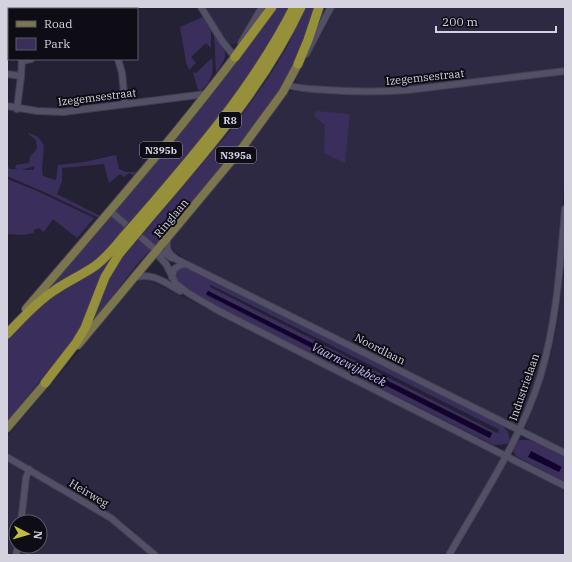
<svg xmlns="http://www.w3.org/2000/svg" width="572" height="562" viewBox="0 0 572 562" font-family="'IBM Plex Serif',serif">
	<style>
		.built { fill: #2e2943 }
		.green { fill: #3a2f5c; fill-rule: evenodd }
		.water { fill: #12022d }
		.lines { fill: none; stroke-linecap: round; stroke-linejoin: round }
		.minor-casing { stroke: #413e4f; stroke-width: 8 }
		.major-casing { stroke: #413e4f; stroke-width: 10 }
		.highway-casing { stroke: #413e4f; stroke-width: 11 }
		.minor { stroke: #534f66; stroke-width: 6 }
		.major { stroke: #7c764c; stroke-width: 8 }
		.highway { stroke: #97903a; stroke-width: 9 }
		.highway-bridge-casing { stroke: #413e4f; stroke-width: 11; stroke-linecap: butt }
		.highway-bridge { stroke: #97903a; stroke-width: 9 }
		.labels { text-anchor: middle; dominant-baseline: central; stroke-width: 4; stroke-linejoin: round; paint-order: stroke }
		.shield { fill: #0e0c15; stroke: #9997a2; stroke-width: 1 }
		.shield-label { font-size: 10px; font-weight: bold; fill: #d4d2df }
		.street-label { font-size: 11px; fill: #d4d2df; stroke: #0e0c15 }
		.water-label { font-size: 12px; font-style: italic; fill: #c7bafb; stroke: #0e0c15 }
	</style>
	<rect width="100%" height="100%" fill="#252135"/>
	<!-- built -->
	<g class="built">
		<polygon points="205,7 258,7 238,41 234,44 230,44 221,35"/>
		<polygon points="335,7 565,7 565,68 414,86 369,90 303,87 299,85 295,79 327,25"/>
		<polygon points="561,73 565,75 565,177 554,300 540,370 529,403 521,420 517,424 514,425 196,266 175,252 172,248 171,244 173,238 244,151 288,92 291,91 353,95 391,95"/>
		<polygon points="565,278 565,451 527,430 526,426 536,401 551,355 558,320 563,279"/>
		<polygon points="139,280 146,280 161,286 497,454 499,456 499,461 447,555 159,555 128,526 7,452 7,437"/>
		<polygon points="7,460 18,466 23,471 24,475 18,522 16,522 16,534 13,555 7,555"/>
		<polygon points="510,461 565,488 565,555 453,555 505,464"/>
		<polygon points="31,477 36,477 110,521 152,555 19,555 20,546 40,546 40,522 23,522 30,479"/>
	</g>
	<!-- green -->
	<g class="green">
		<polygon points="275,7 290,7 283,22 231,103 104,254 100,259 44,293"/>
		<polygon points="306,7 315,7 298,57 284,85 254,126 185,213 138,263 84,333 110,273 235,125 268,78 287,47"/>
		<polygon points="203,17 211,28 211,48 206,43 191,57 196,63 189,70 186,62 180,27"/>
		<path d="M214 33C227 54 230 52 216 73Z"/>
		<path d="M212 58C214 75 212 79 201 91L198 90 193 72 196 73Z"/>
		<polygon points="316,111 350,114 345,163 324,153 325,125 314,116"/>
		<path d="M29 133 38 137 44 145 42 170 43 176 56 180 58 165 84 162 116 155 119 169C125 173 131 172 138 172L135 176 129 173 124 177 120 174 109 183 104 164 62 168V181L57 194 100 216 99 218 42 191 7 176V168L9 167V169L34 170V166L21 170 17 169 15 167 16 165 29 163 30 157 37 148 36 140 28 134Z"/>
		<polygon points="7,179 37,191 94,218 77,238 53,219 44,232 39,228 34,230 34,233 23,235 7,234"/>
		<polygon points="122,244 78,334 7,421 7,340 38,306"/>
		<path d="M184 267 192 270 503 426 508 432 510 440 507 444 494 445 230 313C218 307 184 291 177 281 175 278 175 274 176 272 178 269 180 268 184 267ZM211 285 498 429 499 431 498 433 495 432 210 287ZM208 291 492 433 489 438 206 295Z"/>
		<polygon points="522,440 530,440 565,457 565,482 516,456 513,450 517,441"/>
	</g>
	<!-- water -->
	<g class="water">
		<polygon points="208,291 492,433 490,438 206,294"/>
		<polygon points="531,451 562,467 559,472 528,457"/>
	</g>
	<g class="lines">
		<!-- minor casing -->
		<g class="minor-casing">
			<g id="minor">
				<polyline points="20,7 20,9"/>
				<polyline points="104,7 104,9"/>
				<polyline points="201,7 222,41 235,57 235,55"/>
				<polyline points="241,43 262,7"/>
				<polyline points="306,54 331,7"/>
				<polyline points="118,59 122,73 125,104"/>
				<polyline points="22,61 31,59"/>
				<polyline points="7,74 21,76"/>
				<path d="M287 85C300 89 313 89 327 90 354 92 381 92 408 90L565 71"/>
				<polyline points="7,106 37,111 63,112 206,94"/>
				<polyline points="17,109 21,76 22,59"/>
				<polyline points="110,211 157,251 160,251 172,258"/>
				<path d="M168 238C165 248 168 253 176 259L565 453"/>
				<polyline points="157,251 157,254 166,264 176,284 188,293 219,311 565,486"/>
				<polyline points="172,277 174,269 181,265 185,264"/>
				<path d="M134 278C150 271 166 283 180 291"/>
				<polyline points="7,457 111,518 155,555"/>
				<polyline points="21,522 26,478 29,469"/>
				<polyline points="16,555 18,546"/>
				<path d="M449 555C482 497 522 438 541 374 557 320 560 264 565 209"/>
			</g>
		</g>
		<!-- major casing -->
		<g class="major-casing">
			<g id="major">
				<path d="M26 309C97 226 169 144 235 57"/>
				<polyline points="78,345 242,148 283,92 298,64"/>
				<polyline points="7,428 48,380"/>
			</g>
		</g>
		<!-- highway casing -->
		<g class="highway-casing">
			<g id="highway">
				<polyline points="235,57 272,7"/>
				<polyline points="298,64 308,40 319,7"/>
				<path d="M139 219C196 153 254 86 294 7"/>
				<path d="M144 224C202 156 263 88 301 7"/>
				<path d="M7 334C22 319 36 302 55 290 68 281 82 275 95 266 106 258 114 248 123 237"/>
				<polyline points="45,383 76,343 85,328 105,277 119,254 129,242"/>
			</g>
		</g>
		<!-- minor -->
		<use href="#minor" class="minor"/>
		<!-- major -->
		<use href="#major" class="major"/>
		<!-- highway -->
		<use href="#highway" class="highway"/>
		<!-- highway-bridge casing -->
		<g class="highway-bridge-casing">
			<g id="highway-bridge">
				<polyline points="123,237 139,219"/>
				<polyline points="129,242 144,224"/>
			</g>
		</g>
		<!-- highway-bridge -->
		<use href="#highway-bridge" class="highway-bridge"/>
	</g>
	<g class="labels">
		<!-- shield labels -->
		<g class="shield">
			<rect x="219" y="112" width="22" height="16" rx="3"/>
			<rect x="140" y="142" width="42" height="16" rx="3"/>
			<rect x="216" y="147" width="40" height="16" rx="3"/>
		</g>
		<g class="shield-label">
			<text x="230" y="120">R8</text>
			<text x="161" y="150">N395b</text>
			<text x="236" y="155">N395a</text>
		</g>
		<!-- street labels -->
		<g class="street-label">
			<text transform="translate(425 77) rotate(-6)">Izegemsestraat</text>
			<text transform="translate(97 97) rotate(-7)">Izegemsestraat</text>
			<text transform="translate(171 218) rotate(-50)">Ringlaan</text>
			<text transform="translate(380 349) rotate(27)">Noordlaan</text>
			<text transform="translate(524 387) rotate(-71)">Industrielaan</text>
			<text transform="translate(89 493) rotate(31)">Heirweg</text>
		</g>
		<!-- water labels -->
		<g class="water-label">
			<text transform="translate(349 364) rotate(27)">Vaarnewijkbeek</text>
		</g>
	</g>
	<!-- border -->
	<rect width="572" height="562" fill="none" stroke="#d4d2df" stroke-width="16"/>
	<!-- legend -->
	<rect x="8" y="8" width="130" height="52" fill="#0e0c15" stroke="#5d5b66"/>
	<rect x="16" y="21" width="20" height="6" fill="#7c764c" stroke="#5d5b66"/>
	<text x="44" y="28" font-size="12" fill="#d4d2df">Road</text>
	<rect x="16" y="38" width="20" height="12" fill="#3a2f5c" stroke="#5d5b66"/>
	<text x="44" y="48" font-size="12" fill="#d4d2df">Park</text>
	<!-- north arrow -->
	<g transform="translate(28 534) rotate(96)"><circle r="19" fill="#0e0c15" stroke="#5d5b66"/>
	<path d="M0-3L7 15L0 10L-7 15Z" fill="#c5bc3d"/>
	<text y="-6" font-size="11" font-weight="bold" text-anchor="middle" fill="#d4d2df">N</text>
	</g>
	<!-- scale -->
	<path d="M436 26v6h120v-6" fill="none" stroke="#d4d2df" stroke-width="2"/>
	<text x="442" y="26" font-size="12" fill="#d4d2df" stroke="#0e0c15" stroke-width="3" paint-order="stroke">200 m</text>
</svg>
